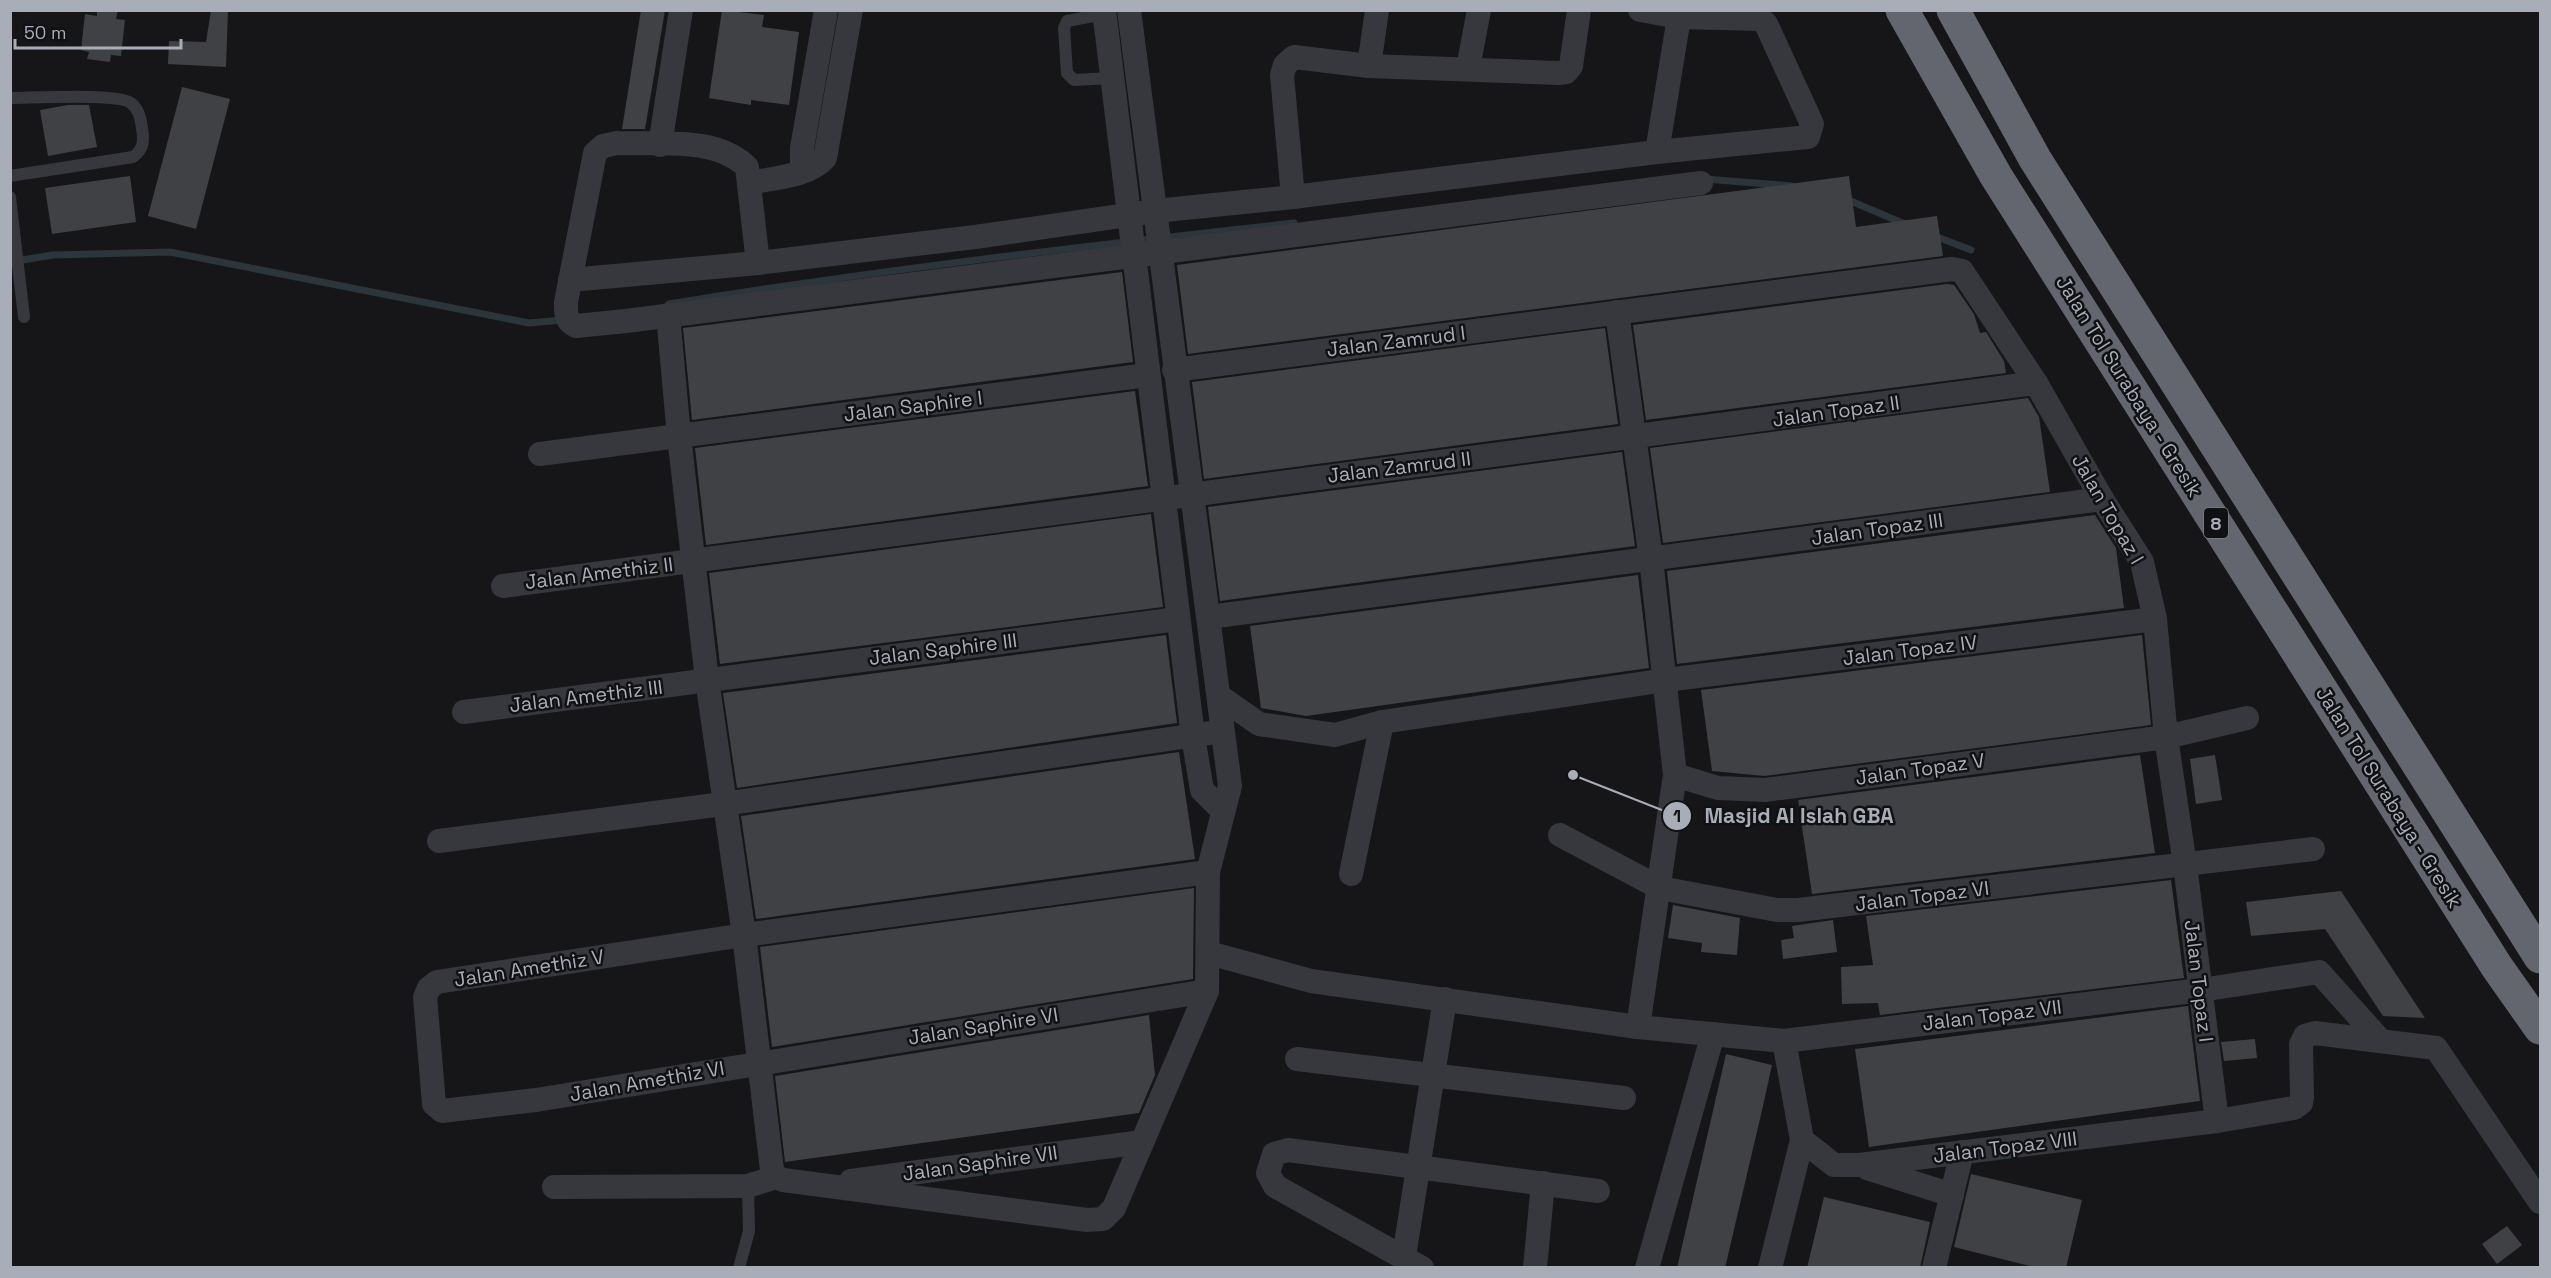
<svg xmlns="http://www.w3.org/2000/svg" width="2551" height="1278" viewBox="0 0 2551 1278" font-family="'Space Grotesk',sans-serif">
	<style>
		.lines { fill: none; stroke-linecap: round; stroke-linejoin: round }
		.stream { stroke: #2c353c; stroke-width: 7 }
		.building { fill: #404145 }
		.lane { stroke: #37383d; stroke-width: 12 }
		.street { stroke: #37383d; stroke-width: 24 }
		.highway { stroke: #63666e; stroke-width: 33 }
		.labels { text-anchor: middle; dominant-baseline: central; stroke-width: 5; stroke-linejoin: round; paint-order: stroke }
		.shield { fill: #111113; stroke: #7b7e86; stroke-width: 1.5 }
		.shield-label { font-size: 18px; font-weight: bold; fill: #a8adb8 }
		.street-label { font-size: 20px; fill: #a8adb8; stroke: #111113 }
		.leader { fill: none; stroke: #a8adb8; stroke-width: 2 }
		.callout-dot { fill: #a8adb8; stroke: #111113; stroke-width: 2 }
		.mark-label { font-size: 18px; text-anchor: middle; font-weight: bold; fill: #111 }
		.callout-label { font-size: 21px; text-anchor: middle; font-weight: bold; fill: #a8adb8; stroke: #111113; stroke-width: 5; stroke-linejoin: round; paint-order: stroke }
	</style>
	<rect width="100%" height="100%" fill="#161618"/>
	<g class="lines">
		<!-- stream -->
		<g class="stream">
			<polyline points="1705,179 1792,186"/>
			<polyline points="1846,199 1905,224"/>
			<polyline points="1932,235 1971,250"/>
			<polyline points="10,262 53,255 170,252 529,323 563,320"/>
			<path d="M669 304C876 270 1085 246 1294 223"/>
		</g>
	</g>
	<!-- building -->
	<g class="building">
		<polygon points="97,10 118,10 116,19 125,20 121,56 111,55 110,62 87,59 89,52 81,50 85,14 97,16"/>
		<polygon points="211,10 228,10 226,67 168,64 169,41 206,42"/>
		<polygon points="641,10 665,10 645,129 622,129"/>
		<polygon points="722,10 764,15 762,27 799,32 789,105 751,100 751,105 709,98"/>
		<polygon points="182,87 230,99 196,229 148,216"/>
		<polygon points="68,105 89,105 97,147 48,156 40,110"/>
		<polygon points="130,176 136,222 52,234 45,188"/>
		<polygon points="1849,176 1856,227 1937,216 1943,256 1188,354 1177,265"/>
		<polygon points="1122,272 1133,362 692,420 683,328"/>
		<polygon points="1947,284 1954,285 1974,314 1980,333 1986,332 2004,361 2006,373 1646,420 1633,325"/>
		<polygon points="1605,328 1618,424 1204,479 1192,382"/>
		<polygon points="1135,391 1148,486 706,545 695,448"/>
		<polygon points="2028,398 2039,417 2050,492 1663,543 1650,448"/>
		<polygon points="1622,452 1635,546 1220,601 1208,507"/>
		<polygon points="1151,514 1163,607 720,664 709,573"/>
		<polygon points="2095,515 2116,548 2124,608 1677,664 1667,571"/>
		<polygon points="1638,575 1649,668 1306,716 1261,708 1250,626"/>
		<polygon points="1166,635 1177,723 737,788 723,693"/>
		<polygon points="2142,635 2151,725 1764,776 1712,771 1701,690"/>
		<polygon points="1179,752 1195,859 756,919 741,816"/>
		<polygon points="2140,755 2155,853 1812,894 1798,800"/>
		<polygon points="2215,755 2222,800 2196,804 2190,759"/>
		<polygon points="2171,880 2184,978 1880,1015 1878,1003 1842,1004 1841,967 1873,965 1866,916"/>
		<polygon points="1194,888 1193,979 772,1047 760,947"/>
		<polygon points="2341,891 2425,1018 2383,1016 2325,929 2251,936 2246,902"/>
		<polygon points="1673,905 1740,918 1737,955 1701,952 1702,943 1668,938"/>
		<polygon points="1833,920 1837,952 1783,959 1781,940 1794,938 1792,926"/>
		<polygon points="2188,1006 2200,1101 1869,1147 1855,1049"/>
		<polygon points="1149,1015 1155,1075 1139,1113 785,1162 775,1076"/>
		<polygon points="2255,1039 2257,1058 2224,1061 2221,1042"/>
		<polygon points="1726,1054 1772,1065 1763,1106 1725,1268 1677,1268"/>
		<polygon points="1971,1174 2082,1200 2066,1268 2038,1268 1954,1247"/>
		<polygon points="1824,1197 1930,1222 1920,1268 1807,1268"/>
		<polygon points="2507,1226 2522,1245 2497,1264 2482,1244"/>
	</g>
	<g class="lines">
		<!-- lane -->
		<g class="lane">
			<polyline points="1104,14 1067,21 1064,28 1067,73 1074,80 1112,78"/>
			<path d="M10 98C32 98 118 93 131 103 139 109 141 119 142 128 144 141 144 149 133 157L10 176"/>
			<polyline points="10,197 24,317"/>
			<polyline points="739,1268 749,1231 748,1186"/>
		</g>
		<!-- street -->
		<g class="street">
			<polyline points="1104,10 1193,736 1202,790 1223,811"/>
			<polyline points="1369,66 1377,10"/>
			<polyline points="1468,68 1479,10"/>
			<polyline points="660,145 681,10"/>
			<polyline points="1657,152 1679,17"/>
			<polyline points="802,171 802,148 826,10"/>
			<path d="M749 183C772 178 808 177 825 158L851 10"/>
			<polyline points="1293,197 1282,75 1285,65 1294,57 1369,66 1559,73 1566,72 1571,66 1579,10"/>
			<path d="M758 263 747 167C715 136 660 145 617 143L603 146 595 153 566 302C566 313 565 321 576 326L626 321 1701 183"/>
			<polyline points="570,280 758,263 975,237 1155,211 1293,197 1657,152 1808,137 1812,124 1766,24 1761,19 1679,17 1640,10"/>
			<polyline points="1617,312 1651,559 1675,775 1638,1027"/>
			<polyline points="668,315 679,436 707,680 744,935 772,1170 776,1177 783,1180 1087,1220 1103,1219 1114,1208 1207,991 1208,872 1230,786 1129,10"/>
			<polyline points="1174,370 1952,269 1962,271 2036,383 2102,499 2142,562 2155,619 2166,737 2185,865 2217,1121"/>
			<polyline points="540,454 1147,375"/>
			<polyline points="503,586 2036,383"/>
			<polyline points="1209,617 2102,499"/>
			<polyline points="1219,696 1259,724 1335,735 1382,722 1666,680 2155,619"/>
			<polyline points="464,712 1178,619"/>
			<polyline points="1675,775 1718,788 1765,790 2166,737 2247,718"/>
			<polyline points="1560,835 1660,888 1777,910 1798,910 2313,849"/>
			<polyline points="439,841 723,804 1210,733"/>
			<polyline points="1351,874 1382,722"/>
			<polyline points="1209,953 1311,981 1638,1027 1784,1041 2201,990 2319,972 2380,1040"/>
			<polyline points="1207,991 536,1100 442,1111 434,1104 425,997 429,988 437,982 744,935 1208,872"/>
			<polyline points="1297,1059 1624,1098"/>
			<polyline points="1802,1140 1834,1165 1859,1165 2217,1121 2294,1108 2301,1103 2302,1097 2301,1044 2305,1036 2315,1033 2436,1048 2540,1202"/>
			<polyline points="1867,1168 1952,1195"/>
			<polyline points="851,1181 1142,1142"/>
			<polyline points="554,1187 748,1186 776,1177"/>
			<polyline points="1404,1256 1445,999"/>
			<polyline points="1422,1268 1275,1186 1268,1173 1274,1154 1288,1150 1598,1191"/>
			<polyline points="1535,1268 1543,1183"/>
			<polyline points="1647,1268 1713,1034"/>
			<polyline points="1770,1268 1802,1140 1784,1041"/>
			<polyline points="1934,1268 1962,1152"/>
		</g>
		<!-- highway -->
		<g class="highway">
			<polyline points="1902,10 1996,176 2497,967 2540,1028"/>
			<polyline points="1953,10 2035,159 2540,957"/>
		</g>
	</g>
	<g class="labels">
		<!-- shield labels -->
		<rect class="shield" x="2204" y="508" width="24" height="30" rx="4.5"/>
		<g class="shield-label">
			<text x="2216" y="523">8</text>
		</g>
		<!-- street labels -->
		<g class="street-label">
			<text transform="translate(1396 341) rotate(-7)">Jalan Zamrud I</text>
			<text transform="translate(2129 386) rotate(58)">Jalan Tol Surabaya - Gresik</text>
			<text transform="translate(913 406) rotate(-7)">Jalan Saphire I</text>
			<text transform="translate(1836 411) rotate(-8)">Jalan Topaz II</text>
			<text transform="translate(1399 467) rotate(-7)">Jalan Zamrud II</text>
			<text transform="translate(2108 509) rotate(60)">Jalan Topaz I</text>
			<text transform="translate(1877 529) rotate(-8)">Jalan Topaz III</text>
			<text transform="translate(599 573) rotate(-7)">Jalan Amethiz II</text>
			<text transform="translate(943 649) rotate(-7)">Jalan Saphire III</text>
			<text transform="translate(1910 650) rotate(-7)">Jalan Topaz IV</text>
			<text transform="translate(586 696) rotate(-7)">Jalan Amethiz III</text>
			<text transform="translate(1920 769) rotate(-8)">Jalan Topaz V</text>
			<text transform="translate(2389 797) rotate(58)">Jalan Tol Surabaya - Gresik</text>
			<text transform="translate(1922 896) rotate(-7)">Jalan Topaz VI</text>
			<text transform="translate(529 968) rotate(-9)">Jalan Amethiz V</text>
			<text transform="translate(2199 981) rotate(83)">Jalan Topaz I</text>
			<text transform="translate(1992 1015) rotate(-7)">Jalan Topaz VII</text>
			<text transform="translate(983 1026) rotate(-9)">Jalan Saphire VI</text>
			<text transform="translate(647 1081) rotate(-10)">Jalan Amethiz VI</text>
			<text transform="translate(2005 1147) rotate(-7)">Jalan Topaz VIII</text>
			<text transform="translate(980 1163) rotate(-8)">Jalan Saphire VII</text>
		</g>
	</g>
	<!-- callouts -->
	<path class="leader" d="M1573 775L1677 816"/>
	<g class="callout-dot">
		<circle cx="1573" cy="775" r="6"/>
		<circle cx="1677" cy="816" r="15"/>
	</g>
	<g class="mark-label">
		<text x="1677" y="822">1</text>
	</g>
	<g class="callout-label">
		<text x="1799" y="823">Masjid Al Islah GBA</text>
	</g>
	<!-- border -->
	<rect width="2551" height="1278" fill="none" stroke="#a8adb8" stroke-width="24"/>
	<!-- scale -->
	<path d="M15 39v9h166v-9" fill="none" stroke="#a8adb8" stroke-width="3"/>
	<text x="24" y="39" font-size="18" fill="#a8adb8" stroke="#111113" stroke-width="4.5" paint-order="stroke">50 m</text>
</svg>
